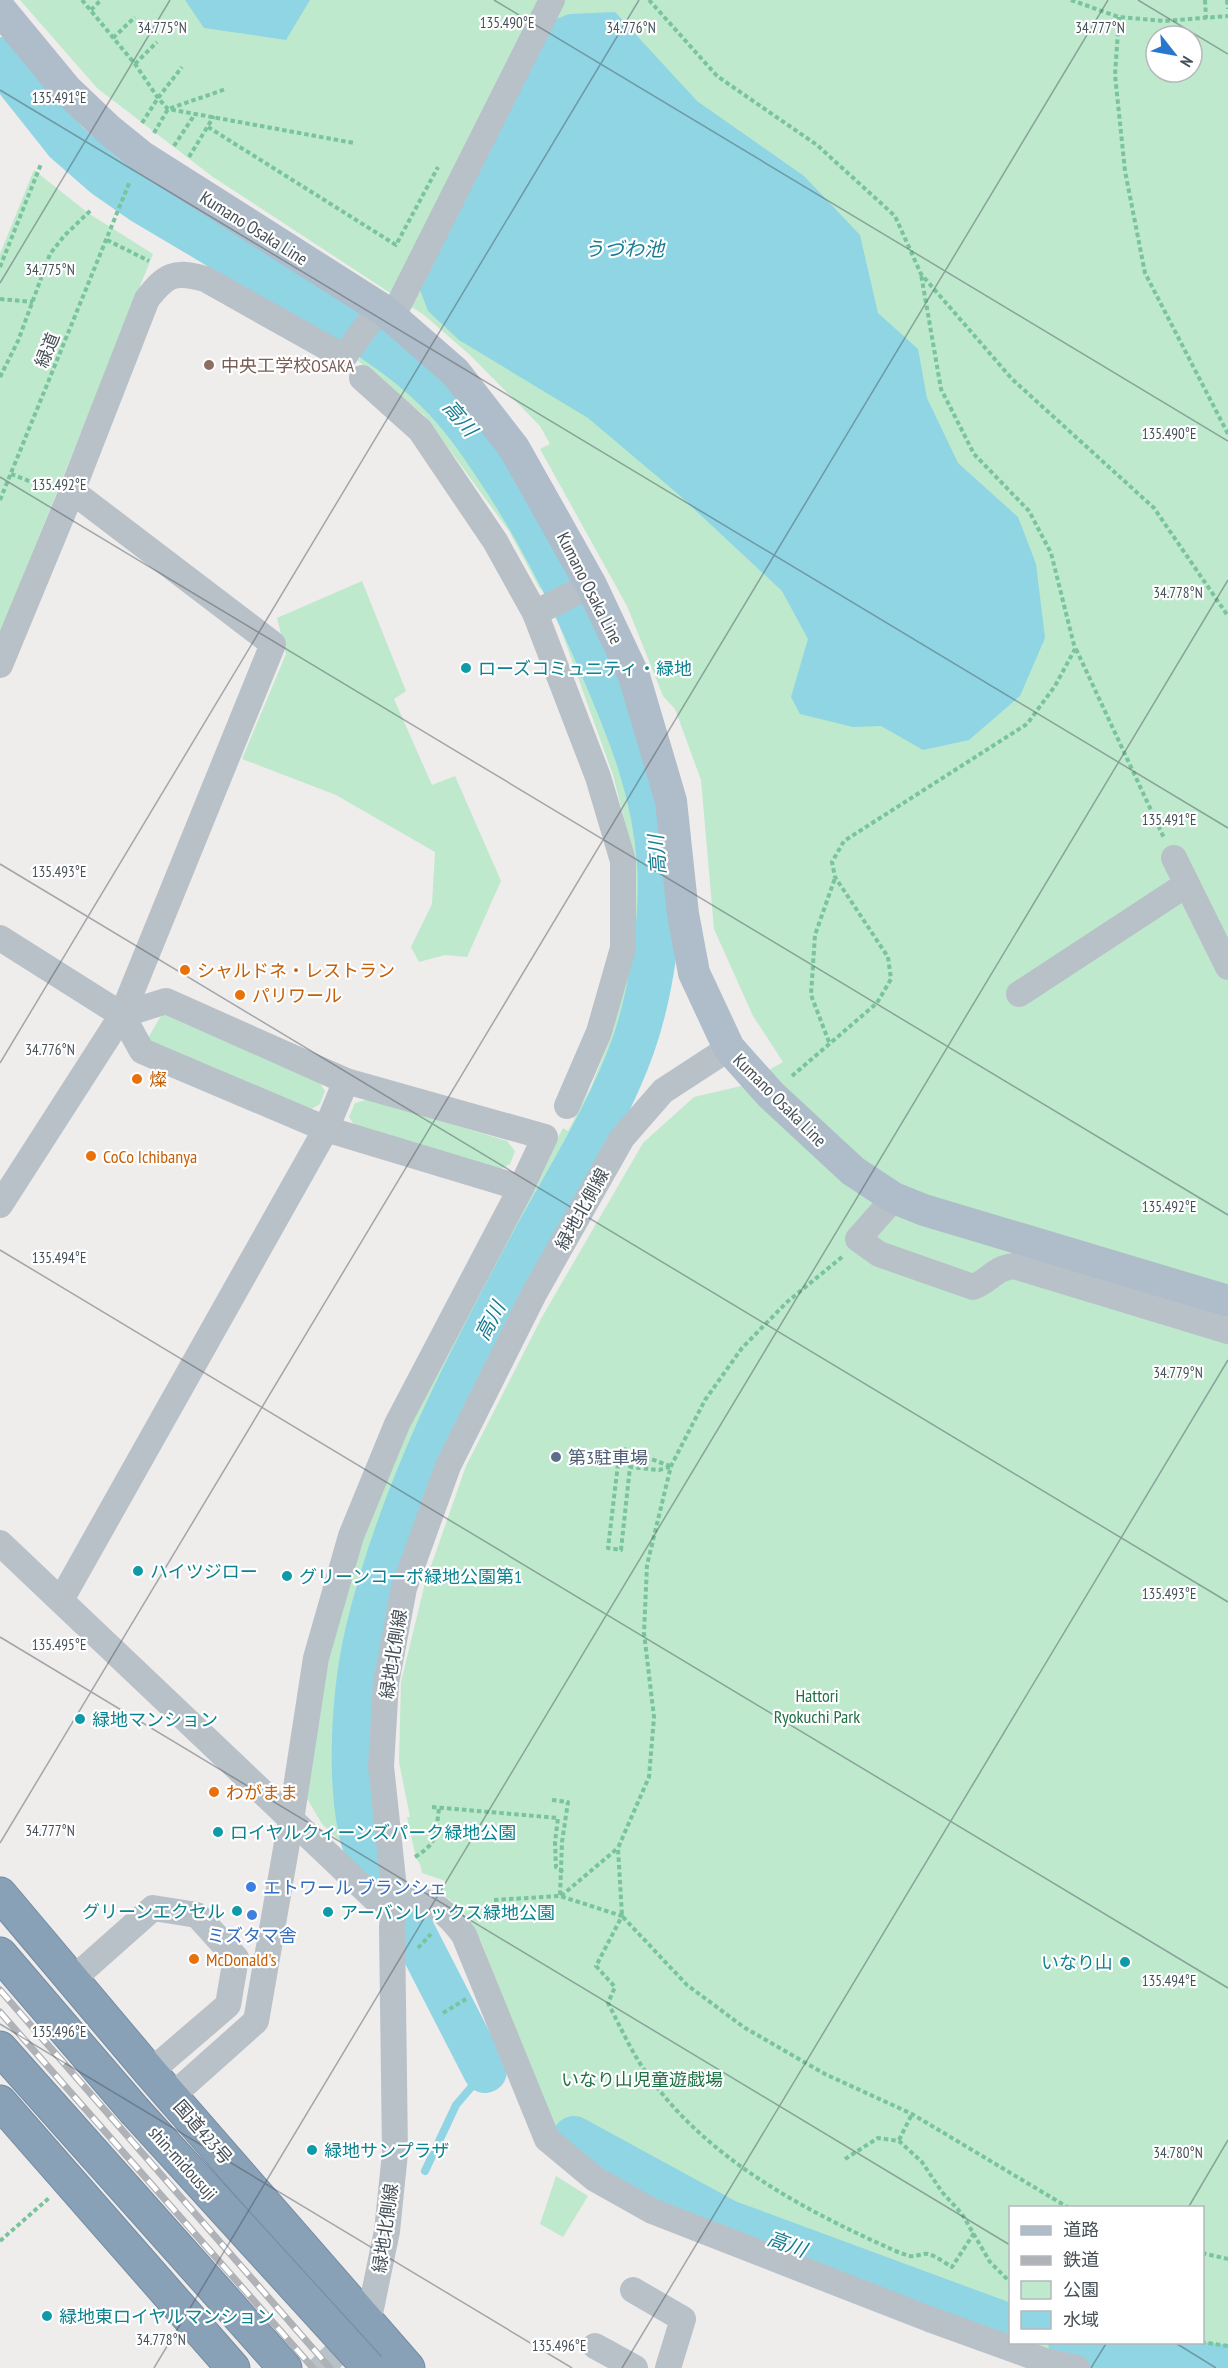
<svg xmlns="http://www.w3.org/2000/svg" width="1228" height="2368" viewBox="0 0 1228 2368" font-family="'PT Sans Narrow','Noto Sans JP',sans-serif">
	<style>
		.green { fill: #bee9cd; fill-rule: evenodd }
		.water { fill: #8fd5e3 }
		.lines { fill: none; stroke-linecap: round; stroke-linejoin: round }
		.stream { stroke: #8fd5e3; stroke-width: 8 }
		.river { stroke: #8fd5e3; stroke-width: 44 }
		.highway-casing { stroke: #748ca3; stroke-width: 35 }
		.path { stroke: #79c49c; stroke-width: 4; stroke-dasharray: 4.5 3; stroke-linecap: butt }
		.minor { stroke: #b9c1c8; stroke-width: 26 }
		.major { stroke: #aebdc9; stroke-width: 32 }
		.highway { stroke: #88a1b7; stroke-width: 33 }
		.rail-casing { stroke: #afb2b6; stroke-width: 7 }
		.rail { stroke: #fff; stroke-width: 4.5; stroke-dasharray: 14; stroke-linecap: butt }
		.highway-bridge-casing { stroke: #748ca3; stroke-width: 35; stroke-linecap: butt }
		.highway-bridge { stroke: #88a1b7; stroke-width: 33 }
		.ticks { fill: none; stroke: #465058; stroke-width: 1.5; stroke-opacity: 0.45 }
		.education-dot { fill: #8d6e63; stroke: #fff; stroke-width: 2 }
		.culture-dot { fill: #0f9aa8; stroke: #fff; stroke-width: 2 }
		.food-dot { fill: #e8710a; stroke: #fff; stroke-width: 2 }
		.service-dot { fill: #5c6f8a; stroke: #fff; stroke-width: 2 }
		.shop-dot { fill: #3f7fe0; stroke: #fff; stroke-width: 2 }
		.labels { text-anchor: middle; dominant-baseline: central; stroke-width: 4.5; stroke-linejoin: round; paint-order: stroke }
		.street-label { font-size: 18px; fill: #465058; stroke: #fff }
		.education-label { font-size: 18px; fill: #785e54; stroke: #fff; text-anchor: start }
		.culture-label { font-size: 18px; fill: #0d838f; stroke: #fff; text-anchor: start }
		.food-label { font-size: 18px; fill: #c56008; stroke: #fff; text-anchor: start }
		.service-label { font-size: 18px; fill: #4e5e75; stroke: #fff; text-anchor: start }
		.park-label { font-size: 18px; fill: #1f7145; stroke: #fff }
		.shop-label { font-size: 18px; fill: #366cbe; stroke: #fff; text-anchor: start }
		.water-label { font-size: 20px; font-style: italic; fill: #197d91; stroke: #fff }
		.ticks-label { font-size: 15px; text-anchor: middle; fill: #465058; stroke: #fff; stroke-width: 4.5; stroke-linejoin: round; paint-order: stroke }
	</style>
	<rect width="100%" height="100%" fill="#efecec"/>
	<!-- green -->
	<g class="green">
		<path d="M20 0H1228V2367L1047 2350 1028 2343 1202 2342V2208H1010V2336L642 2190 596 2167 555 2132 481 1941 461 1908 438 1891 446 1881 422 1873 420 1864 416 1858 407 1817H410L399 1762 401 1682 425 1583 466 1466 542 1317 643 1143 694 1097 741 1086 783 1062 753 1016 714 929 701 780 675 709 663 696 627 606 540 449 550 444 540 426 470 355 424 315 213 177 97 88ZM1156 36H1192V72H1156Z"/>
		<polygon points="34,170 88,213 153,254 0,633 0,254"/>
		<path d="M368 346C390 363 414 378 433 397 485 446 524 520 556 583L540 589 509 531 424 415 358 361Z"/>
		<polygon points="362,581 406,691 394,699 432,785 455,776 501,881 467,957 445,955 419,962 411,947 432,904 435,852 336,795 242,759 286,654 277,618"/>
		<path d="M570 614C606 695 652 778 654 869 655 927 646 989 627 1044 603 1110 564 1171 530 1232 458 1364 378 1512 353 1662 349 1681 350 1702 349 1721 347 1751 345 1784 349 1814 350 1824 354 1835 356 1846L347 1848 322 1824 305 1795 325 1660 359 1538 405 1431 563 1128 568 1131 591 1087 612 1034 634 948 635 862 613 775 557 619Z"/>
		<polygon points="163,1012 318,1080 325,1091 320,1104 310,1110 147,1040"/>
		<polygon points="369,1099 507,1141 515,1151 510,1164 499,1170 357,1129 349,1117 355,1103"/>
		<polygon points="556,2176 588,2196 563,2237 540,2224"/>
	</g>
	<!-- water -->
	<g class="water">
		<polygon points="185,0 310,0 286,40 204,28"/>
		<polygon points="615,12 697,101 804,176 860,235 878,313 918,349 927,398 958,463 1018,517 1036,564 1045,638 1020,696 969,740 923,750 881,726 853,727 800,714 791,697 808,639 782,591 678,494 588,418 459,340 428,311 420,290 551,21 569,14"/>
	</g>
	<g class="lines">
		<!-- stream -->
		<polyline class="stream" points="425,2171 456,2105 485,2071"/>
		<!-- river -->
		<g class="river">
			<path d="M0 59 66 142 105 176 141 201C194 233 248 264 301 296 349 324 397 351 437 391 460 413 479 441 497 468 539 530 572 597 602 667 630 732 654 791 659 863 663 917 651 995 633 1046 609 1113 569 1176 535 1238 467 1364 400 1493 367 1633 353 1693 344 1810 372 1864"/>
			<polyline points="412,1929 485,2071"/>
			<polyline points="574,2138 728,2222 1010,2326"/>
			<polyline points="1070,2342 1175,2361 1228,2367"/>
		</g>
		<!-- highway casing -->
		<g class="highway-casing">
			<g id="highway">
				<polyline points="0,1894 150,2072 408,2368"/>
				<polyline points="0,1954 134,2110"/>
				<polyline points="0,2048 285,2368"/>
				<polyline points="0,2102 233,2368"/>
			</g>
		</g>
		<!-- path -->
		<g class="path">
			<polyline points="82,0 135,64 158,98 168,109 354,143"/>
			<polyline points="649,0 717,76 817,145 895,216 921,274 1012,379 1154,508 1228,616"/>
			<polyline points="1071,0 1119,17 1164,21 1228,16"/>
			<polyline points="1205,0 1206,18"/>
			<polyline points="1227,0 1228,9"/>
			<polyline points="91,10 101,0"/>
			<polyline points="1119,17 1115,75 1125,171 1145,273 1228,434"/>
			<polyline points="113,38 135,17"/>
			<polyline points="135,64 157,42"/>
			<polyline points="142,123 158,98 182,67"/>
			<polyline points="208,127 396,245 438,167"/>
			<polyline points="154,133 168,109 226,89"/>
			<polyline points="174,146 195,114"/>
			<polyline points="189,157 214,116"/>
			<polyline points="107,240 149,261"/>
			<polyline points="0,267 41,164"/>
			<polyline points="0,299 33,302"/>
			<polyline points="0,377 18,341 50,254 64,236 91,210"/>
			<polyline points="11,474 47,488"/>
			<polyline points="0,500 130,181"/>
			<polyline points="1076,649 1164,838"/>
			<polyline points="829,1042 811,995 815,935 835,878"/>
			<polyline points="792,1076 877,1003 891,979 888,957 835,877 832,862 844,841 1027,724 1055,686 1075,649 1051,553 1029,511 974,454 941,389 921,274"/>
			<polyline points="842,1257 787,1302 742,1348 705,1400 671,1466 647,1565 644,1633 654,1717 649,1777 618,1848 622,1916 687,1985 745,2028 825,2074 912,2114 1069,2208"/>
			<polyline points="624,1449 670,1466"/>
			<polyline points="618,1464 608,1548 621,1550 630,1467 659,1470 670,1467"/>
			<polyline points="552,1800 568,1802 562,1842 560,1896"/>
			<polyline points="432,1807 558,1818 555,1842 556,1867 563,1872"/>
			<path d="M415 1857C439 1842 435 1835 439 1809"/>
			<polyline points="561,1896 618,1848"/>
			<path d="M494 1900 560 1896 622 1916 596 1966 615 1987 608 2003C622 2030 634 2058 653 2082 711 2160 802 2209 889 2248 895 2251 903 2254 910 2256 916 2257 922 2253 928 2254 936 2256 945 2263 952 2267L974 2233"/>
			<polyline points="418,1948 431,1934"/>
			<polyline points="443,2013 466,1999"/>
			<polyline points="899,2140 912,2114"/>
			<polyline points="845,2159 878,2138 899,2141 922,2162 942,2192 962,2214 990,2262 1010,2282"/>
			<polyline points="0,2241 49,2198"/>
			<polyline points="1202,2253 1228,2259"/>
			<polyline points="1201,2342 1228,2346"/>
		</g>
		<!-- minor -->
		<g class="minor">
			<polyline points="362,378 420,430 495,541 535,613 598,777 623,861 623,948 599,1032 567,1106"/>
			<polyline points="72,491 273,644 122,1015"/>
			<polyline points="535,613 591,585"/>
			<path d="M0 665 72 491 147 299C166 275 174 270 205 279L344 357 370 321 399 304 552 0"/>
			<polyline points="1174,858 1228,967"/>
			<polyline points="0,938 122,1015 0,1205"/>
			<polyline points="1019,994 1187,884"/>
			<polyline points="122,1015 166,1001 346,1081 545,1137 521,1188 397,1424 351,1536 316,1658 291,1820 256,2021 172,2096"/>
			<polyline points="122,1015 142,1051 326,1129 521,1188"/>
			<path d="M894 1198 858 1239 879 1254 973 1287C990 1281 994 1268 1014 1266L1228 1331"/>
			<path d="M0 1543 374 1898C420 1898 435 1896 464 1935L547 2139 595 2179 652 2211 929 2319 1045 2361 1077 2368"/>
			<polyline points="61,1600 326,1129 346,1081"/>
			<polyline points="73,1979 153,1908 197,1915 236,1958 228,2005 150,2072"/>
			<polyline points="633,2290 683,2319 668,2368"/>
			<polyline points="595,2346 635,2368"/>
			<polyline points="321,2368 368,2323 387,2231 395,2153 392,1927 395,1898 381,1766 386,1683 404,1588 448,1466 535,1292 622,1138 663,1091 729,1048"/>
		</g>
		<!-- major -->
		<polyline class="major" points="0,9 66,89 109,130 141,156 385,311 455,372 514,448 591,585 634,676 671,801 683,914 694,973 729,1048 771,1095 853,1171 894,1198 924,1210 1228,1301"/>
		<!-- highway -->
		<use href="#highway" class="highway"/>
		<!-- rail casing -->
		<g class="rail-casing">
			<g id="rail">
				<polyline points="0,1990 330,2368"/>
				<polyline points="0,2012 313,2368"/>
			</g>
		</g>
		<!-- rail -->
		<use href="#rail" class="rail"/>
		<!-- highway-bridge casing -->
		<g class="highway-bridge-casing">
			<polyline id="highway-bridge" points="134,2110 369,2368"/>
		</g>
		<!-- highway-bridge -->
		<use href="#highway-bridge" class="highway-bridge"/>
	</g>
	<!-- ticks -->
	<path class="ticks" d="M494 0 1228 441M1138 0 1228 54M0 90 1228 828M0 283 170 0M0 477 1228 1215M0 864 1228 1602M0 1063 639 0M0 1250 1228 1988M0 1637 1010 2245M0 1843 1108 0M0 2024 572 2368M1188 2208 1228 2140M1174 2342 1216 2368M154 2368 1228 580M622 2368 1228 1360M1091 2368 1107 2342"/>
	<!-- markers -->
	<circle class="education-dot" cx="209" cy="365" r="6"/>
	<g class="culture-dot">
		<circle cx="466" cy="668" r="6"/>
		<circle cx="138" cy="1571" r="6"/>
		<circle cx="287" cy="1576" r="6"/>
		<circle cx="80" cy="1719" r="6"/>
		<circle cx="218" cy="1832" r="6"/>
		<circle cx="237" cy="1911" r="6"/>
		<circle cx="328" cy="1912" r="6"/>
		<circle cx="1125" cy="1962" r="6"/>
		<circle cx="312" cy="2150" r="6"/>
		<circle cx="47" cy="2316" r="6"/>
	</g>
	<g class="food-dot">
		<circle cx="185" cy="970" r="6"/>
		<circle cx="240" cy="995" r="6"/>
		<circle cx="137" cy="1079" r="6"/>
		<circle cx="91" cy="1156" r="6"/>
		<circle cx="214" cy="1792" r="6"/>
		<circle cx="194" cy="1959" r="6"/>
	</g>
	<circle class="service-dot" cx="556" cy="1457" r="6"/>
	<g class="shop-dot">
		<circle cx="251" cy="1887" r="6"/>
		<circle cx="252" cy="1915" r="6"/>
	</g>
	<g class="labels">
		<!-- street labels -->
		<g class="street-label">
			<text transform="translate(254 228) rotate(32)">Kumano Osaka Line</text>
			<text transform="translate(47 350) rotate(-68)">緑道</text>
			<text transform="translate(590 588) rotate(63)">Kumano Osaka Line</text>
			<text transform="translate(780 1100) rotate(45)">Kumano Osaka Line</text>
			<text transform="translate(582 1209) rotate(-61)">緑地北側線</text>
			<text transform="translate(393 1654) rotate(-81)">緑地北側線</text>
			<text transform="translate(203 2132) rotate(49)">国道423号</text>
			<text transform="translate(183 2163) rotate(48)">shin-midousuji</text>
			<text transform="translate(385 2228) rotate(-82)">緑地北側線</text>
		</g>
		<!-- education labels -->
		<g class="education-label">
			<text x="221" y="365">中央工学校OSAKA</text>
		</g>
		<!-- culture labels -->
		<g class="culture-label">
			<text x="478" y="668">ローズコミュニティ・緑地</text>
			<text x="150" y="1571">ハイツジロー</text>
			<text x="299" y="1576">グリーンコーポ緑地公園第1</text>
			<text x="92" y="1719">緑地マンション</text>
			<text x="230" y="1832">ロイヤルクィーンズパーク緑地公園</text>
			<text x="225" y="1911" text-anchor="end">グリーンエクセル</text>
			<text x="340" y="1912">アーバンレックス緑地公園</text>
			<text x="1113" y="1962" text-anchor="end">いなり山</text>
			<text x="324" y="2150">緑地サンプラザ</text>
			<text x="59" y="2316">緑地東ロイヤルマンション</text>
		</g>
		<!-- food labels -->
		<g class="food-label">
			<text x="197" y="970">シャルドネ・レストラン</text>
			<text x="252" y="995">パリワール</text>
			<text x="149" y="1079">燦</text>
			<text x="103" y="1156">CoCo Ichibanya</text>
			<text x="226" y="1792">わがまま</text>
			<text x="206" y="1959">McDonald's</text>
		</g>
		<!-- service labels -->
		<g class="service-label">
			<text x="568" y="1457">第3駐車場</text>
		</g>
		<!-- park labels -->
		<g class="park-label">
			<text x="817" y="1695">Hattori<tspan x="817" dy="21">Ryokuchi Park</tspan></text>
			<text x="642" y="2079">いなり山児童遊戯場</text>
		</g>
		<!-- shop labels -->
		<g class="shop-label">
			<text x="263" y="1887">エトワール ブランシェ</text>
			<text x="252" y="1935" text-anchor="middle">ミズタマ舎</text>
		</g>
		<!-- water labels -->
		<g class="water-label">
			<text x="624" y="249">うづわ池</text>
			<text transform="translate(460 418) rotate(50)">高川</text>
			<text transform="translate(657 855) rotate(-94)">高川</text>
			<text transform="translate(490 1321) rotate(-62)">高川</text>
			<text transform="translate(787 2244) rotate(20)">高川</text>
		</g>
	</g>
	<g class="ticks-label">
		<text x="507" y="28">135.490°E</text>
		<text x="162" y="33">34.775°N</text>
		<text x="1100" y="33">34.777°N</text>
		<text x="631" y="33">34.776°N</text>
		<text x="59" y="103">135.491°E</text>
		<text x="50" y="275">34.775°N</text>
		<text x="1169" y="439">135.490°E</text>
		<text x="59" y="490">135.492°E</text>
		<text x="1178" y="598">34.778°N</text>
		<text x="1169" y="825">135.491°E</text>
		<text x="59" y="877">135.493°E</text>
		<text x="50" y="1055">34.776°N</text>
		<text x="1169" y="1212">135.492°E</text>
		<text x="59" y="1263">135.494°E</text>
		<text x="1178" y="1378">34.779°N</text>
		<text x="1169" y="1599">135.493°E</text>
		<text x="59" y="1650">135.495°E</text>
		<text x="50" y="1836">34.777°N</text>
		<text x="1169" y="1986">135.494°E</text>
		<text x="59" y="2037">135.496°E</text>
		<text x="1178" y="2158">34.780°N</text>
		<text x="161" y="2345">34.778°N</text>
		<text x="559" y="2351">135.496°E</text>
	</g>
	<!-- legend -->
	<rect x="1009" y="2206" width="195" height="138" fill="#ffffff" stroke="#b5b9bc" stroke-width="1.5"/>
	<rect x="1021" y="2226" width="30" height="9" fill="#aebdc9" stroke="#b5b9bc" stroke-width="1.5"/>
	<text x="1063" y="2236" font-size="18" fill="#465058">道路</text>
	<rect x="1021" y="2256" width="30" height="9" fill="#afb2b6" stroke="#b5b9bc" stroke-width="1.5"/>
	<text x="1063" y="2266" font-size="18" fill="#465058">鉄道</text>
	<rect x="1021" y="2281" width="30" height="18" fill="#bee9cd" stroke="#b5b9bc" stroke-width="1.5"/>
	<text x="1063" y="2296" font-size="18" fill="#465058">公園</text>
	<rect x="1021" y="2311" width="30" height="18" fill="#8fd5e3" stroke="#b5b9bc" stroke-width="1.5"/>
	<text x="1063" y="2326" font-size="18" fill="#465058">水域</text>
	<!-- north arrow -->
	<g transform="translate(1174 54) rotate(121)"><circle r="28" fill="#ffffff" stroke="#b5b9bc" stroke-width="1.5"/>
	<path d="M0-4.5L10 22L0 15L-10 22Z" fill="#2977cc"/>
	<text y="-9" font-size="16" font-weight="bold" text-anchor="middle" fill="#465058">N</text>
	</g>
</svg>
